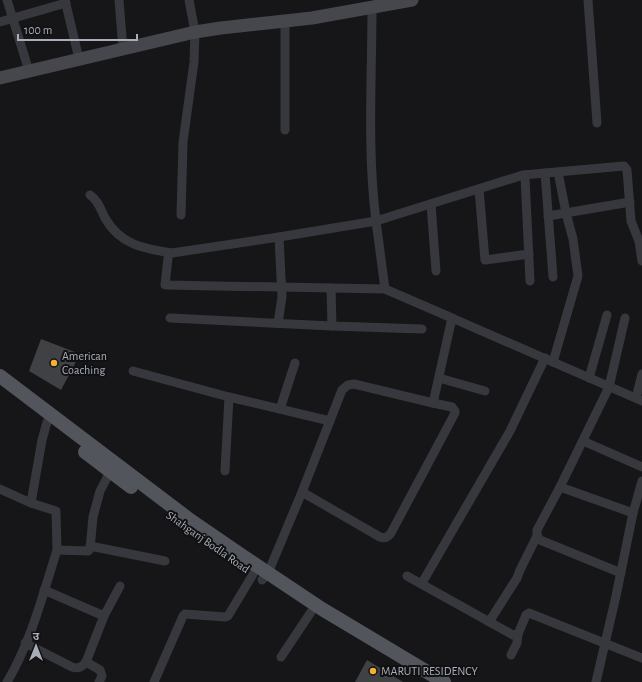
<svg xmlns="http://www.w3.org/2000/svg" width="642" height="682" viewBox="0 0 642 682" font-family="'Alegreya Sans','Noto Sans Devanagari',sans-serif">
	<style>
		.building { fill: #404145 }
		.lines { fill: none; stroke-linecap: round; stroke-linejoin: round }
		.minor { stroke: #37383d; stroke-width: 9 }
		.secondary { stroke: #45474d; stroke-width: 13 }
		.primary { stroke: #53555c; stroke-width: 14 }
		.poi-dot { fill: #f2b134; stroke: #111113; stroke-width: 1.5 }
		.labels { text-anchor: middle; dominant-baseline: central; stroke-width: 4; stroke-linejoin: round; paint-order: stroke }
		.poi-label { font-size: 12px; fill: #a8adb8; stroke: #111113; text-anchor: start }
		.street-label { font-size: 12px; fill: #a8adb8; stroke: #111113 }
	</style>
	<rect width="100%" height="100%" fill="#161618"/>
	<!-- building -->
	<g class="building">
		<polygon points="41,339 80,354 61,390 29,371"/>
		<polygon points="367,660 403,682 355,682"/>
	</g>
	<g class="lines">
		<!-- minor -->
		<g class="minor">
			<polyline points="7,0 29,71"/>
			<polyline points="65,0 79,59"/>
			<polyline points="119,0 123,49"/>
			<polyline points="588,0 597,123"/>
			<polyline points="285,21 285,130"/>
			<polyline points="0,22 66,3"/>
			<polyline points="545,173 553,277"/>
			<polyline points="523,175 624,166 627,170 631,221 639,241 642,261"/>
			<polyline points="479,189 485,260 529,254"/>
			<path d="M90 195C98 200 101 210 105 218 120 245 145 249 172 253"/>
			<polyline points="431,204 436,271"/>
			<polyline points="181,215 183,142 194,62 195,32 189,0"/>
			<polyline points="548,216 630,202"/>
			<polyline points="331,288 332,326"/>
			<polyline points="385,289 376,221 523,175 525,177 530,281"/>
			<polyline points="170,318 332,326 422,329"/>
			<polyline points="452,318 642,401"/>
			<polyline points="278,323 282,297 279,237"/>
			<polyline points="553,362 578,276 573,239 566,213 558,172"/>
			<polyline points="133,371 229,397"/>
			<polyline points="439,378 485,391"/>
			<polyline points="589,378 607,315"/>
			<polyline points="636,398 642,374"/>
			<polyline points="280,409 295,363"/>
			<polyline points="583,441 642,467"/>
			<polyline points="225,471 229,397 330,421"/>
			<polyline points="560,487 633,513"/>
			<polyline points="0,489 31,503 56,511 57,550 88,551 90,549 93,517 100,491 110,472"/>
			<path d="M302 492 380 537C385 539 388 537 391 533L455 413V411L452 407 433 403"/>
			<polyline points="31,503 42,440 47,422"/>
			<polyline points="537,536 540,540 621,573"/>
			<polyline points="90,546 165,561"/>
			<polyline points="407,576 513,635 518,634 526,615 529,613 642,658"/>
			<path d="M262 580 268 573 302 492 342 390 348 385 354 384 433 403 452 318 385 289 165 285 168 258 169 254 172 253 279 237 376 221C367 150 372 78 372 7"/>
			<polyline points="422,583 510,431 545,358"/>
			<polyline points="104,616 120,586"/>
			<polyline points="489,622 517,578 520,570 537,536 537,530 560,487 609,387 625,318"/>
			<path d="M25 643 72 667C79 669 82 667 86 662L104 616 44 590"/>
			<polyline points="511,655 517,643 518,634"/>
			<polyline points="281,657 311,612"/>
			<polyline points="86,662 100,670 102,676 99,682"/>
			<path d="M7 682C31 642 43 594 57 550"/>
			<polyline points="154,682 183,616 185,614 225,617 228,616 258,566"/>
			<polyline points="596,682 616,596 633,513 642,481"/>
		</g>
		<!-- secondary -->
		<polyline class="secondary" points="0,78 195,32 221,28 312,18 412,0"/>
		<!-- primary -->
		<g class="primary">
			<polyline points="0,376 190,520 244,557 322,609 444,682"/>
			<polyline points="85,452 131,487"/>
		</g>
	</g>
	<!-- markers -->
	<g class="poi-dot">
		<circle cx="54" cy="363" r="4"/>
		<circle cx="373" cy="671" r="4"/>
	</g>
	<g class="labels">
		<!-- poi labels -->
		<g class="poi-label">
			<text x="62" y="356">American<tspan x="62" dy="14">Coaching</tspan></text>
			<text x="381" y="671">MARUTI RESIDENCY</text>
		</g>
		<!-- street labels -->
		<g class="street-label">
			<text transform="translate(208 542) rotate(35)">Shahganj Bodla Road</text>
		</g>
	</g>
	<!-- north arrow -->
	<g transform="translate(36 646)" stroke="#111113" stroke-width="3" paint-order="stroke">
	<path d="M0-3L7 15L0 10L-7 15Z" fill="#a8adb8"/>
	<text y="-6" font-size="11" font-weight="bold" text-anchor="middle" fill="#a8adb8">उ</text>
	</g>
	<!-- scale -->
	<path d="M18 34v6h119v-6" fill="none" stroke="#a8adb8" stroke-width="2"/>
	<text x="24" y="34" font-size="12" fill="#a8adb8" stroke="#111113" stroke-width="3" paint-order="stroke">100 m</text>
</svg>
